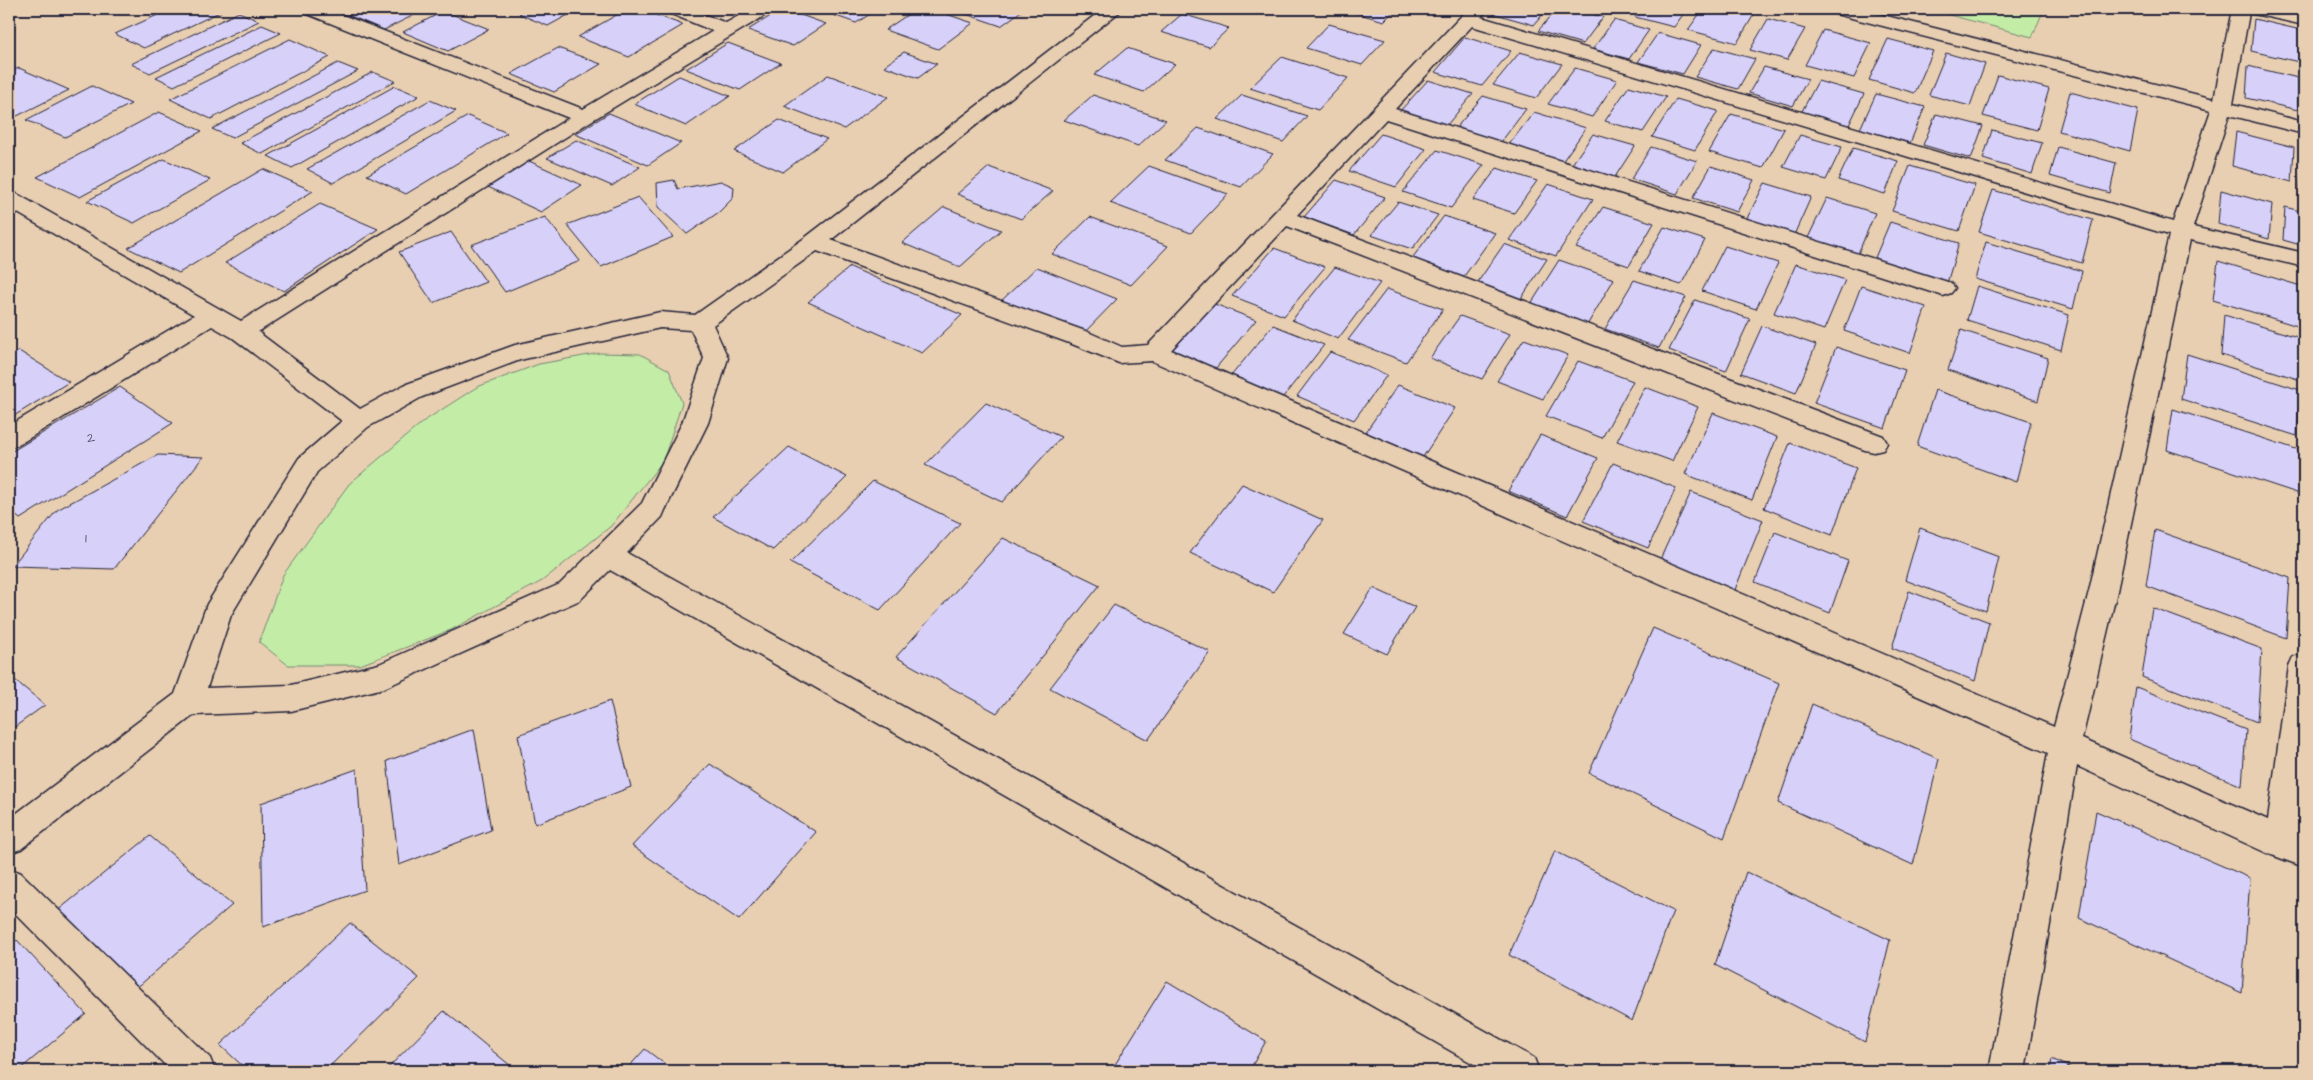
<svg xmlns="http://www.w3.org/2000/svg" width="2313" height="1080" viewBox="0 0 2313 1080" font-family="'Architects Daughter',sans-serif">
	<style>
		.green { fill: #c3eca7; stroke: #728771 }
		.building { fill: #d7d0f8; stroke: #22223b }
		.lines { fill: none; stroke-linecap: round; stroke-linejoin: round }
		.minor-casing { stroke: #22223b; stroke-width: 3 }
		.minor { fill: #e9cfb1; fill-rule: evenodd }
		.labels { text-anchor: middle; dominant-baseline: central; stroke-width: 4; stroke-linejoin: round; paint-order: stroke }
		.number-label { font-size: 14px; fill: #4f4e6a }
	</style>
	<rect width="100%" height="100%" fill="#e9cfb1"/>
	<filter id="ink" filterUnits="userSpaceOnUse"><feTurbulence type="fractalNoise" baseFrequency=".02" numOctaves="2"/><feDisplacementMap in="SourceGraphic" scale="10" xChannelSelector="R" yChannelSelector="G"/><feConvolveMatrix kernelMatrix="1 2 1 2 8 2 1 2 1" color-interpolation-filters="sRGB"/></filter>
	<g filter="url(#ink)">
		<!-- green -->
		<g class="green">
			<polygon points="1927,9 2044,9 2032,37"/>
			<polygon points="600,353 640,354 669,370 682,403 663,461 611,526 542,581 451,630 360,665 288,665 259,642 283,575 349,484 424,421 477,387 539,364"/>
		</g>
		<!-- building -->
		<g class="building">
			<polygon points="171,9 226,9 144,48 115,34"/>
			<polygon points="361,9 426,9 384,30 348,15"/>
			<polygon points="530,9 579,9 548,26 519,14"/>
			<polygon points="627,9 640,9 683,25 629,57 578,37"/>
			<polygon points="782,9 784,9 826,24 793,46 748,30"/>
			<polygon points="816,9 878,9 856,23"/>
			<polygon points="916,9 931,9 973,23 938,49 885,30"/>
			<polygon points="951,9 1024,9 1001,26"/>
			<polygon points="1342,9 1396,9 1384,21"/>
			<polygon points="1496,9 1547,9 1534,25 1492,13"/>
			<polygon points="1557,9 1572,9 1603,17 1583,44 1538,31"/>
			<polygon points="1641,9 1687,9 1674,27 1635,17"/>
			<polygon points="1703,9 1746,9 1756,11 1737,43 1688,30"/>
			<polygon points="444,11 489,29 448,51 403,32"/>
			<polygon points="239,12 259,21 150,73 131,64"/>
			<polygon points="1182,14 1229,28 1209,47 1161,32"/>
			<polygon points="1768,19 1805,29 1787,60 1750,50"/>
			<polygon points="2254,19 2301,30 2299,62 2251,51"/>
			<polygon points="1614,20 1649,30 1629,59 1593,49"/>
			<polygon points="1329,24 1385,40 1362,65 1306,48"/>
			<polygon points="262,25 281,33 174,86 156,77"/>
			<polygon points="1823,30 1871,43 1854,78 1805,65"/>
			<polygon points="1658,33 1701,45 1683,74 1638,62"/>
			<polygon points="1465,37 1511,51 1482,86 1435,72"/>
			<polygon points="290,39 330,57 211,119 170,99"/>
			<polygon points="1888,39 1933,51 1915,93 1869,80"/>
			<polygon points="728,43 781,63 740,90 686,69"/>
			<polygon points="558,48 601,64 554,92 511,74"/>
			<polygon points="1127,48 1175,64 1144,92 1094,75"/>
			<polygon points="1714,48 1755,59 1738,89 1695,77"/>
			<polygon points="904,52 937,64 918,78 884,66"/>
			<polygon points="1520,52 1562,64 1536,98 1493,85"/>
			<polygon points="1946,53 1985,64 1970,106 1929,95"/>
			<polygon points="1282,57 1348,78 1318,110 1250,88"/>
			<polygon points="338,63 358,71 232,138 212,129"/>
			<polygon points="2248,66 2298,78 2298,110 2246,98"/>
			<polygon points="1764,67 1808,79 1793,106 1749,93"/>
			<polygon points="19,68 69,90 9,120 9,72"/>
			<polygon points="1575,68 1617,80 1592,117 1548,104"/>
			<polygon points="373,72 395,81 262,154 240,143"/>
			<polygon points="828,75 888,97 844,129 784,106"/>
			<polygon points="1998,75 2049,89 2037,130 1983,116"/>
			<polygon points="679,76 730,96 686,126 634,104"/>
			<polygon points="1428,80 1473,94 1446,126 1400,111"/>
			<polygon points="1818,81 1864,94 1848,127 1801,113"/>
			<polygon points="92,86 131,104 65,137 26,120"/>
			<polygon points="395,86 419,96 292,168 268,156"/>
			<polygon points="1629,86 1666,97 1643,132 1605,121"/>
			<polygon points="2070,92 2138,110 2130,151 2059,131"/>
			<polygon points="1876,94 1925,107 1910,143 1860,129"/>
			<polygon points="1093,95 1166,120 1138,146 1064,120"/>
			<polygon points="1242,95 1307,116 1283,142 1217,119"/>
			<polygon points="1483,96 1526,109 1501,142 1456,128"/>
			<polygon points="1676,99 1718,111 1695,150 1652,137"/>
			<polygon points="430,100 456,111 333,183 307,169"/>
			<polygon points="159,112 202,131 80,197 37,177"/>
			<polygon points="1534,112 1586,128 1562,162 1508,146"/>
			<polygon points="609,113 681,143 648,165 575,134"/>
			<polygon points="1731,114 1784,129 1763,168 1709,152"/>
			<polygon points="1936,114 1983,126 1971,159 1923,145"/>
			<polygon points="468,116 507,133 406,194 367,175"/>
			<polygon points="779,120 827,139 783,172 734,151"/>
			<polygon points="1198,128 1273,154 1241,187 1165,160"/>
			<polygon points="1992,130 2042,143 2032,174 1983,159"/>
			<polygon points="2236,132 2294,147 2292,182 2232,166"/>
			<polygon points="1381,134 1426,149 1396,187 1349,171"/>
			<polygon points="1593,134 1635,146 1613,180 1570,167"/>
			<polygon points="1800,135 1842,147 1826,180 1783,167"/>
			<polygon points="576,140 640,167 612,186 547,158"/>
			<polygon points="1651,147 1697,161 1677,194 1631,179"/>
			<polygon points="2058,147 2116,163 2110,193 2050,176"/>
			<polygon points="2303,147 2304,147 2304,190 2300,189"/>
			<polygon points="1853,148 1898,161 1885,194 1838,180"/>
			<polygon points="1437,150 1484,165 1451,208 1403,192"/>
			<polygon points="164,159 210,180 134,223 87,201"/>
			<polygon points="529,161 582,185 541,212 488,187"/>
			<polygon points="1149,166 1228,194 1191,233 1110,203"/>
			<polygon points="1711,166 1754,180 1737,212 1693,198"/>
			<polygon points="1910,166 1975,185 1959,231 1892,211"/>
			<polygon points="989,167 1053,191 1021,219 957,194"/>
			<polygon points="1497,168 1537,181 1514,213 1473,200"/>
			<polygon points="263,169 313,191 179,273 128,248"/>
			<polygon points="674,180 678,189 721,181 734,187 733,198 719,212 687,234 658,207 657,183"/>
			<polygon points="1336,180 1385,197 1354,235 1304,217"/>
			<polygon points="1765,183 1811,197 1794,235 1746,220"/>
			<polygon points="1548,184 1593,199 1556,256 1509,240"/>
			<polygon points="1993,190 2093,220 2082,263 1979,232"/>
			<polygon points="2221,190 2272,204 2269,239 2218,224"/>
			<polygon points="638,197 673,237 601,267 567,225"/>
			<polygon points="1827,198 1875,213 1857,256 1807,240"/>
			<polygon points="1398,202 1438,215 1412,249 1371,235"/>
			<polygon points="320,204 378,229 284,291 225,263"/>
			<polygon points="944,207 1001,230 960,267 902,243"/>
			<polygon points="1603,207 1654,223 1629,266 1576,248"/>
			<polygon points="2285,207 2304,212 2304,246 2283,240"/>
			<polygon points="1444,216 1495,233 1462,279 1410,261"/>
			<polygon points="545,217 580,261 505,292 471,245"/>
			<polygon points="1090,217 1168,246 1131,285 1052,254"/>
			<polygon points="1890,222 1959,243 1947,283 1874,260"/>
			<polygon points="1664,227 1705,240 1681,285 1639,271"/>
			<polygon points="451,232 486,282 433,303 399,252"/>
			<polygon points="1986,242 2082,271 2073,309 1975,279"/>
			<polygon points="1504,244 1547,259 1517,305 1473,289"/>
			<polygon points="1725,246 1778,263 1756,309 1702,291"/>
			<polygon points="1274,248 1325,267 1284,316 1232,296"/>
			<polygon points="1559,260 1614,279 1586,327 1529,307"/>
			<polygon points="2218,261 2304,287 2304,328 2213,300"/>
			<polygon points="1796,264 1845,280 1824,330 1774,313"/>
			<polygon points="850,267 962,315 922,353 808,302"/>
			<polygon points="1037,267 1117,299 1082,335 1001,301"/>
			<polygon points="1335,267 1380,283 1338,339 1292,320"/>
			<polygon points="1634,280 1686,297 1659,348 1605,329"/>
			<polygon points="1861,286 1926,307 1910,353 1844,331"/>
			<polygon points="1977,286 2069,315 2061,350 1967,320"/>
			<polygon points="1387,289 1443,309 1406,362 1348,340"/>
			<polygon points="1695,300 1750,319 1726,371 1669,350"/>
			<polygon points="1212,303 1256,320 1215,369 1171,350"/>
			<polygon points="2224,315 2304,339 2304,381 2221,355"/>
			<polygon points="1460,316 1510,334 1482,379 1430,358"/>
			<polygon points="1273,325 1324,345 1283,397 1231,376"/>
			<polygon points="1762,326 1816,345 1796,393 1741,373"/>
			<polygon points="1961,330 2048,358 2038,401 1948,370"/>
			<polygon points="1524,339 1568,355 1543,399 1497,381"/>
			<polygon points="1836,347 1905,370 1885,428 1814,403"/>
			<polygon points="19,351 69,382 9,419 9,357"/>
			<polygon points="1330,352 1387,375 1354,420 1297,396"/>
			<polygon points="2187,354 2300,390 2297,436 2181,399"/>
			<polygon points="1578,361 1633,381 1602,438 1546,416"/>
			<polygon points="1398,385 1455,408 1423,457 1365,433"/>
			<polygon points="120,387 173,423 20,519 9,510 9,453"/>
			<polygon points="1645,387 1698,407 1672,461 1617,441"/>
			<polygon points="1935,390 2031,422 2016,482 1917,446"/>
			<polygon points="986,403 1061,437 1002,502 925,465"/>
			<polygon points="2173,409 2302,451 2300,494 2167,450"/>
			<polygon points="1713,413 1777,437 1752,500 1685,474"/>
			<polygon points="1540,435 1598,458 1567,516 1508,491"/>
			<polygon points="1790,443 1856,468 1832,535 1764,508"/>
			<polygon points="789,447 847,477 773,550 713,517"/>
			<polygon points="158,455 203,457 114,569 12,566 57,510"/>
			<polygon points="1613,463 1676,488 1648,548 1583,521"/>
			<polygon points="873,481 960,523 880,610 790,563"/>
			<polygon points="1242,484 1323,520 1273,592 1190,553"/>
			<polygon points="1691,492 1763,520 1732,597 1657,566"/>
			<polygon points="1920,528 1999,557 1986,611 1905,580"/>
			<polygon points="2155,530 2290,578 2286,638 2146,586"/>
			<polygon points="1775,532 1848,561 1830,613 1755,582"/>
			<polygon points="1003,538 1100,585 997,713 896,657"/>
			<polygon points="1373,588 1415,607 1387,654 1344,634"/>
			<polygon points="1909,591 1989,622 1975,681 1892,648"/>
			<polygon points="1114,605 1210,652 1148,740 1050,688"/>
			<polygon points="2152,608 2262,649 2257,722 2142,677"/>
			<polygon points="1653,628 1779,683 1724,838 1589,773"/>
			<polygon points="9,675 45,705 9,731"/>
			<polygon points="2136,687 2246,730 2242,786 2129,739"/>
			<polygon points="610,701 631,787 535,824 518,735"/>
			<polygon points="1812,704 1939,759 1913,865 1778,803"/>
			<polygon points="474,729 491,830 399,865 387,761"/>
			<polygon points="710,764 816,832 739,920 632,846"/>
			<polygon points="357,769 365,890 263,927 261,803"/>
			<polygon points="2096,811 2250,878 2242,993 2079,918"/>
			<polygon points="150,836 232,905 133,991 51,916"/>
			<polygon points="1555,851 1673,911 1632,1021 1509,955"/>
			<polygon points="1746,872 1890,940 1865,1042 1715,965"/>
			<polygon points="350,923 419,978 325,1071 248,1071 220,1045"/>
			<polygon points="2304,935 2304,1053 2299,1051"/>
			<polygon points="17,940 86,1014 18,1071 9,1071 9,947"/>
			<polygon points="1167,981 1266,1041 1249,1071 1111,1071"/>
			<polygon points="444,1011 517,1071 385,1071"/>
			<polygon points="645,1049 674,1071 625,1071"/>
			<polygon points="2052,1059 2077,1071 2050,1071"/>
		</g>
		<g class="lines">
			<!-- minor casing -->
			<g class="minor-casing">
				<g id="minor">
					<path d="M302 9H327L583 109 713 31 669 13 666 9H690L726 23 751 9H772L769 13 591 121 258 332 360 409 404 385 515 345 660 312 695 315 806 237 1103 9H1123L831 240 1088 332 1122 347 1148 345 1468 9H1487L1481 17 2173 222 2211 110 1832 13 1829 9H1859L2214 99 2232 9H2277L2304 15V25L2249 13 2233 104 2304 122V134L2229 115 2193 227 2304 253V267L2190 240 2117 591 2082 739 2268 820 2289 666 2293 657 2304 654V787L2299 834 2304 836V867L2269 854 2077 766 2025 1071H1989L2048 753 1152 361 1119 363 1072 344 817 251 713 325 728 358 708 423 665 510 662 517 627 553 1534 1058 1539 1071H1486L610 570 580 600 384 688 291 711 194 715 21 849 9 853V819L175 694 207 604 299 458 342 421 233 338 212 326 18 445 9 447V426L194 315 9 208V193L17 194 241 321 569 118 305 13ZM1472 26 2169 235 2089 591 2054 727 1171 350 1287 226 1865 450 1874 452 1883 450 1887 443 1883 436 1297 215 1386 119 1935 293 1943 296 1951 293 1955 288 1951 283 1395 109ZM660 328 691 330 704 358 682 423 642 503 560 584 379 664 291 685 207 688 231 615 317 472 368 427 422 397 520 360Z"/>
					<polygon points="9,868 21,873 210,1058 215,1071 171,1071 9,907"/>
				</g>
			</g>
			<!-- minor -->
			<use href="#minor" class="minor"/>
		</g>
	</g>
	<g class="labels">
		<!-- number labels -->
		<g class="number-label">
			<text x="91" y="438">2</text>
			<text x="86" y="538">1</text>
		</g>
	</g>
	<!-- margin -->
	<rect width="2313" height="1080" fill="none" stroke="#e9cfb1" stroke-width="30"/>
	<rect x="15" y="15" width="2283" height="1050" fill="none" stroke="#22223b" stroke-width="2" filter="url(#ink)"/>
</svg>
